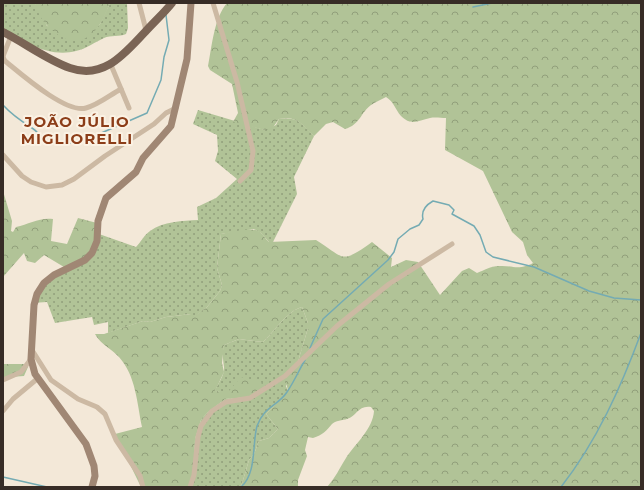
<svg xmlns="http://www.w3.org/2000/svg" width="644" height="490" viewBox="0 0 644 490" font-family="Montserrat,sans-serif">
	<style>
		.grass { fill: url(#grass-dots) }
		.forest { fill: url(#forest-crowns) }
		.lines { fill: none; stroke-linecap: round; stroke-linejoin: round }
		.stream { stroke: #74abb3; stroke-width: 1.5 }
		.street { stroke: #ccb9a3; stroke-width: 5 }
		.secondary { stroke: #a08774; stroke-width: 7 }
		.primary { stroke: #7a6455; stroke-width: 8 }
		.labels { text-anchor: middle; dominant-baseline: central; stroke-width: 4; stroke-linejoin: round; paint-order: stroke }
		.district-label { font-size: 15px; font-weight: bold; letter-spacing: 1px; fill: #8c3d18; stroke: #fbf2e4 }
	</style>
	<defs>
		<pattern id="grass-dots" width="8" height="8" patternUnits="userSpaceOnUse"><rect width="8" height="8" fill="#b1c397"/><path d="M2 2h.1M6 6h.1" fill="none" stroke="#919f7b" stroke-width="1.8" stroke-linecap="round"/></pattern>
		<pattern id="forest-crowns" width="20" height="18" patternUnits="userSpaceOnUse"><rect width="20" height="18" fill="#b1c397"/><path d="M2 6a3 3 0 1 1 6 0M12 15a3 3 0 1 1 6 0" fill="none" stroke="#919f7b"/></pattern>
	</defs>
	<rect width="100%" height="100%" fill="#f3e8d8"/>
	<!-- grass -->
	<g class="grass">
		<path d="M3 3H35L47 26 92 33 100 24 110 3H127L128 28 126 34C119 37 111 35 104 38 95 42 86 49 76 51 50 58 24 42 3 30Z"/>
		<path d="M198 110 265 130 276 125 279 119C299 117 301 123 314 136L294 177 297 194 273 242H269L261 233 254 229 221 234 217 268 222 285 220 291 207 307 193 318H191V314L166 317 150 322 143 321 108 333V322L94 325 92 317 55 323 47 302 32 303 33 298 99 234 136 247C141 242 144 235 150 231 163 221 183 221 198 220L197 207 216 198 237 179 215 161 218 151 217 135 193 124Z"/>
		<path d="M302 307 308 323V328L297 365 286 386 288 391 266 414 278 429 269 438 259 441 254 454 249 460 241 487H189L194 468 195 439 201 420 207 413 225 399 249 397 215 391C218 383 225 375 224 367 223 360 222 352 224 345L239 339 263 342C274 332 287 311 302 307Z"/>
	</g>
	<!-- forest -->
	<g class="forest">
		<path d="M35 3H110C106 13 101 25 93 33 71 53 40 27 35 3Z"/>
		<path d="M227 3H641V487H327C336 477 339 469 346 458 355 444 373 429 374 411L371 407C358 405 357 416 347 419 343 420 335 421 332 424 326 431 323 435 313 438L308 437 305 450 307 456 298 480V487H241L249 460 254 454 259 441 269 438 278 429 266 414 288 391 285 377 297 365 308 328V323L302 307C287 311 274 332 263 342L239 339 224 345 222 363 224 372 215 391 228 392 241 377 266 384 249 397 225 399 207 413 201 420 195 439 194 468 189 487H141L115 434 142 427C137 403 136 376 119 357 111 348 101 345 95 334H104L143 321 150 322 166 317 191 314 192 318 207 307 220 291 222 285 217 268 221 234C230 232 253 226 260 232 264 235 265 239 269 242L316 240C345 258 340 265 372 242L392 258 391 267 406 260 418 262 440 295 462 271 469 268 477 273C485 270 490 266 499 266 513 265 518 271 533 263L527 255 523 242 512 232 483 171 445 150 446 118C441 118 435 117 430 118 418 121 411 126 401 116 395 109 394 102 386 97 381 100 375 102 371 105 361 112 360 125 345 129L333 122 326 124 314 136C301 124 298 116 279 119L271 130H265L233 122 238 113 232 84 210 70 208 66C212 46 214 18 227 3Z"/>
		<path d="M3 191 12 221 11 231 13 232 16 227C29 224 40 217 53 219L51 241 67 244 78 218 97 223 98 229 88 256 64 267 44 255 35 263 27 261 24 253 3 277Z"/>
		<polygon points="3,364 27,364 28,367 24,376 10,377 3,382"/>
	</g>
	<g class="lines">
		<!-- stream -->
		<g class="stream">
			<polyline points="473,7 492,3"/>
			<path d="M3 105C12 115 21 121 32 128 37 131 40 136 44 139 53 147 72 143 83 141L147 113 161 80 164 57 169 40 166 15"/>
			<path d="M310 348 323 319 388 260 394 252 398 239 410 229 419 225 423 219C421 211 426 205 433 201L449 205 454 210 452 214 474 226 480 235 486 252 493 257 534 267 589 291 614 298 641 300"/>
			<polyline points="3,477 47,487"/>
			<path d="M241 487C257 473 252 444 257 426 264 406 278 406 287 392 294 382 299 370 305 360"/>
			<path d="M561 487C597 441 621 387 641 333"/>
		</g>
		<!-- street -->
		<g class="street">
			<polyline points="139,3 146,30"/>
			<polyline points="213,3 237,82 253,151 251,170 240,181"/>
			<polyline points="3,56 11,36"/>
			<path d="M3 57 5 61C20 73 66 114 86 108 98 105 110 95 121 89"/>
			<polyline points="111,65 129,108"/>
			<polyline points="3,155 22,176 31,182 46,187 62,185 74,179 105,156 154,124 166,113 176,108"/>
			<polyline points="32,350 51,380 78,399 97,407 105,414 116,440 140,476 143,487"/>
			<polyline points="3,380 21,372 31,359"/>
			<polyline points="3,411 13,399 37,379"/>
			<polyline points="190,487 194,475 198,437 201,426 212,411 226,402 250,398 285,376 337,326 389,284 452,244"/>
		</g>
		<!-- secondary -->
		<polyline class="secondary" points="92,487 95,476 94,466 86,444 35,374 31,359 34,305 37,294 44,283 54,275 85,260 92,253 97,241 98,221 106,198 136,172 143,158 171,126 187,59 191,3"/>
		<!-- primary -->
		<path class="primary" d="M3 32C25 43 47 60 70 68 104 80 125 53 145 32 154 22 164 13 172 3"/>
	</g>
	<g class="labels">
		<!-- district labels -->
		<g class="district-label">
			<text x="77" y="121">JOÃO JÚLIO<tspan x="77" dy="17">MIGLIORELLI</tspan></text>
		</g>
	</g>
	<!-- border -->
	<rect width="644" height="490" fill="none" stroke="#372c26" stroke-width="8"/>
</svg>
